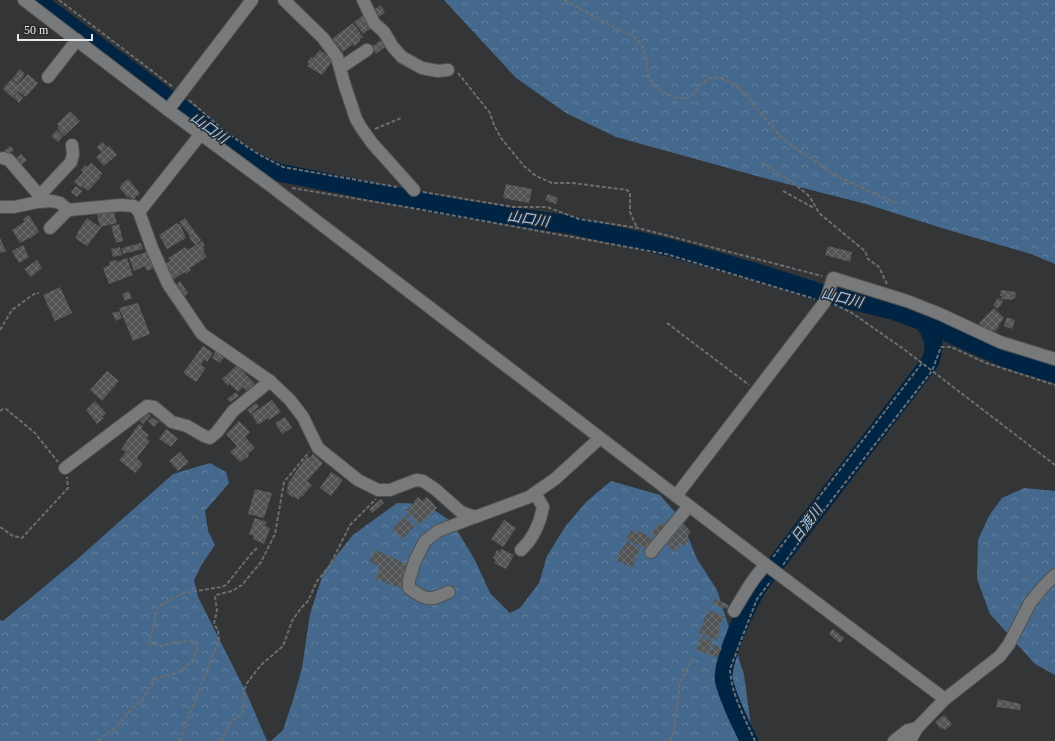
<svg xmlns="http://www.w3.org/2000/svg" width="1055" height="741" viewBox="0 0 1055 741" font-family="'Times New Roman','Noto Sans JP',serif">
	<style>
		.forest { fill: url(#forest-crowns) }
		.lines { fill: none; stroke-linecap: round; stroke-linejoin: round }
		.river { stroke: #002444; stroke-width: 18 }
		.building { fill: url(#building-cross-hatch) }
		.street-casing { stroke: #505253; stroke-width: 14 }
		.path { stroke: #6c6d6f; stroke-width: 2; stroke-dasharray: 4 2; stroke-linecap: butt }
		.street { stroke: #77797b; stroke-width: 12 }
		.labels { text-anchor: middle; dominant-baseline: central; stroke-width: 3; stroke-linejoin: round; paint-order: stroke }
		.water-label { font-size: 14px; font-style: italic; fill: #9eccfa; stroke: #292b2d }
	</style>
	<defs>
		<pattern id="forest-crowns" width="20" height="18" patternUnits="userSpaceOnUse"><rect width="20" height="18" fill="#45698d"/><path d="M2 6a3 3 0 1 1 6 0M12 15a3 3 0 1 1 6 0" fill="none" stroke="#607e9d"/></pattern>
		<pattern id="building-cross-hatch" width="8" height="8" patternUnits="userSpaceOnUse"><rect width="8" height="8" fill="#525456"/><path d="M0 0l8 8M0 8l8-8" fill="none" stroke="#6b6d6e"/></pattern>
	</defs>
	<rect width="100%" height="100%" fill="#333537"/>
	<!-- forest -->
	<g class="forest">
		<polygon points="444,0 1055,0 1055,264 1031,254 945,229 866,204 768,179 616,137 566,113 516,78"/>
		<polygon points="210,463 226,472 229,483 205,511 208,531 215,545 202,564 194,580 198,597 246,692 267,741 0,741 0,620 3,621 74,562 173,474"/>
		<polygon points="611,481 660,495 681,519 697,559 717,590 744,675 753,741 271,741 283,730 293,700 302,668 310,614 324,571 353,535 397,503 425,504 452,522 475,560 490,593 510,613 520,608 539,583 547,556 565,527 586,502"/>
		<polygon points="1024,488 1055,491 1055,675 1035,664 990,614 977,579 978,540 989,516 1002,498"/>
	</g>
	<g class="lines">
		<!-- river -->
		<g class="river">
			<polyline points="37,0 240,152 260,164 277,172 456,208 571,225 671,248 759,273 825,294 894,311 924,322 972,344 1007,359 1055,374"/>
			<path d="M749 741C740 722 729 702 724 681 720 664 748 603 759 586L930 362C937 345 933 337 924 322"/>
		</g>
	</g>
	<!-- building -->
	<g class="building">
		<polygon points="381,5 385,13 376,18 372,11"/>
		<polygon points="365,14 374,26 363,34 354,22"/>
		<polygon points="353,23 363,37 359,40 360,41 354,46 353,44 343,52 333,40 333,38"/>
		<polygon points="383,39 388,45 376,54 371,47"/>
		<polygon points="320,50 333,60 322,75 307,66 309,64 307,63 311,57 313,58"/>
		<polygon points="20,69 25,74 18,83 12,79"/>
		<polygon points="28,74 38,83 26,97 19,92 21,89 13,98 3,89 11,79 18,84"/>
		<polygon points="18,93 23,97 19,103 14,98"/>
		<polygon points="70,111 80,121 64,136 57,128 59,126 57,124"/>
		<polygon points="57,130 63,136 58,142 51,136"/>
		<polygon points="102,142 107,147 101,152 97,147"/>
		<polygon points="10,146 14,150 8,155 4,151"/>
		<polygon points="109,146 117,155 104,166 96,157"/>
		<polygon points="21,154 27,160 20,166 14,161"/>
		<polygon points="91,163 102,173 100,176 101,177 88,191 82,186 81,188 74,182 83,172 81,170 85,165 87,167"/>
		<polygon points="128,179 140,193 133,200 129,196 128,198 119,187 122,185 121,184"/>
		<polygon points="506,184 532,189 529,203 503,198"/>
		<polygon points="76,186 82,191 77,197 71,192"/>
		<polygon points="548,194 558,198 556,204 545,200"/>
		<polygon points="113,210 117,223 100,227 97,214"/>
		<polygon points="29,215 39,232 29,239 29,238 20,243 12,230 24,222 23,219"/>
		<polygon points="87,218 101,228 87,246 75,238 78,234 77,233"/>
		<polygon points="185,218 201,240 195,245 189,237 190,236 179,222"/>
		<polygon points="177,223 178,224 180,224 186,238 167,249 159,235"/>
		<polygon points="119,224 123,241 116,243 111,226"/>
		<polygon points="0,238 6,251 0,253"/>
		<polygon points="202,241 205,246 203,247 205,250 203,251 207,257 190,268 191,270 186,274 185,272 174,279 174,278 171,280 167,272 169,271 165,264 170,261 168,258 186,247 188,250"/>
		<polygon points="141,243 143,249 123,254 122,248"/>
		<polygon points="23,245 29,257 19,263 12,251"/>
		<polygon points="828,246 852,252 850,262 825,255"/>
		<polygon points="120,247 122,255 113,257 111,249"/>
		<polygon points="148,251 154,268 147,271 145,266 134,271 129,258"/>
		<polygon points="127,258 133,275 109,284 103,268 110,265 109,262 116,260 117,262"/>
		<polygon points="37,260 42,268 31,277 24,269"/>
		<polygon points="180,281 188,293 182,298 174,287"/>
		<polygon points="60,287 72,313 55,321 43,295"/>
		<polygon points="1001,290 1016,292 1015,298 1011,300 1001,299 1002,296 1000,296"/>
		<polygon points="129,291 132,298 125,301 122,294"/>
		<polygon points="998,298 1003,301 998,309 993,305"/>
		<polygon points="138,303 150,334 133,341 119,308"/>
		<polygon points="994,308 1004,318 998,326 999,327 995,331 993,330 990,333 979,323"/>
		<polygon points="119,311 122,318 116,321 112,313"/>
		<polygon points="1007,317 1015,320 1012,329 1004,326"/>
		<polygon points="203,346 213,353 207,362 204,359 201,365 206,368 196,382 183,373"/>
		<polygon points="216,351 225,356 220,363 212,358"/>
		<polygon points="237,365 257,386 249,393 243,387 238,392 230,384 228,386 222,379"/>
		<polygon points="107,371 119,381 102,401 90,390"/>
		<polygon points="236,392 239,396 230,402 227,399"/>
		<polygon points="272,400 281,412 269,420 268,418 258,425 251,414"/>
		<polygon points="95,401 106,413 102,417 104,418 97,424 86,410"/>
		<polygon points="256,403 259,406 250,414 247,410"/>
		<polygon points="148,413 151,416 143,424 140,421"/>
		<polygon points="152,417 159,422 154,427 148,421"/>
		<polygon points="285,417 292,428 282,434 275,423"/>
		<polygon points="239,421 250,432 245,437 255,448 248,454 249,456 240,462 230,452 237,446 226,434"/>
		<polygon points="139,424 143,426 141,429 149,435 146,438 150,441 137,458 143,464 135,473 119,460 126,452 121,449"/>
		<polygon points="166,429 178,438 171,447 159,439"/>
		<polygon points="180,452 189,462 178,471 169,461"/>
		<polygon points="313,454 323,463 307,481 312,485 302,497 301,496 298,500 294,496 293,498 287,493 288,483 307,456 310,458"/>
		<polygon points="331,472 343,480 331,496 320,488"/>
		<polygon points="255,489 272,493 264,518 248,514"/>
		<polygon points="418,497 422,501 427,497 437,508 419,525 411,515 407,518 415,526 402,539 392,529 409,513 406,510 415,502 414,501"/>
		<polygon points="381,499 384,503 372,513 369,509"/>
		<polygon points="255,518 267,522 265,526 270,528 264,544 253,539 254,536 249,534"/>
		<polygon points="504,520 516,528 503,547 491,539"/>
		<polygon points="660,522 668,529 659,540 651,533"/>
		<polygon points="684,524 691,532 686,538 689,540 684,546 681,544 675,552 667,545 671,540 668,538 677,527 680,530"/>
		<polygon points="631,530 635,533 637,530 652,538 651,541 654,542 649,550 626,539"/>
		<polygon points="627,541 640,548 632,568 616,560 621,549 622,549"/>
		<polygon points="501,549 514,555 506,569 494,563 496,560 493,558 497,550 500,552"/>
		<polygon points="375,550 409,565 401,588 375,579 380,567 369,561"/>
		<polygon points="715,599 729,605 727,609 713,604"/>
		<polygon points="708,610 724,616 718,629 720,630 716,640 699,633"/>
		<polygon points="833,629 844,638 840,643 829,634"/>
		<polygon points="702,636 712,641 707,654 696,650"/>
		<polygon points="713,644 722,648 717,658 708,654"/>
		<polygon points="998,699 1021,704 1020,710 996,707"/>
		<polygon points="944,715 952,724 945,730 943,728 941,729 935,722"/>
	</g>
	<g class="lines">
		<!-- street casing -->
		<g class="street-casing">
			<g id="street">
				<polyline points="24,0 168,110 271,186 769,567 945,699"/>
				<polyline points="284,0 323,38 337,57 344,83 356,119 362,129 372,143 414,190"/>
				<polyline points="363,0 374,23 384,32 393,47 402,57 422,68 438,71 448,70"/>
				<polyline points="340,68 367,50"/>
				<polyline points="48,77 77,40"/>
				<polyline points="168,110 252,0"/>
				<polyline points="3,158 9,160 44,201 43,192 71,162 73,154 72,145"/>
				<polyline points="0,207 14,207 38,202 52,201 60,203 68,210 121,205 134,206 139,212 152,248 168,284 202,334 270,381 290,400 303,417 318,448 358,480 378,490 390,490 416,480 423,481 435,489 461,512 475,517 529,497 555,479 600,438"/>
				<polyline points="139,212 200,135"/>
				<polyline points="50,228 68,210"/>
				<polyline points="65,468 147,406 154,407 172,422 187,426 204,436 210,438 217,432 233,411 270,381"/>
				<polyline points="676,496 824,303 827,297 833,278 907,301 940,314 1000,342 1055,359"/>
				<path d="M521 550C533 539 540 523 543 507L535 493"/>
				<polyline points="651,552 689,506"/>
				<path d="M449 592C429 601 427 601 409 588V580L415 561 425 541 438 531 475 517"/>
				<path d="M734 611C744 595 752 578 766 565"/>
				<polyline points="894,741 908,730 917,728"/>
				<polyline points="910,741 917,728 945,699 1000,656 1009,644 1030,603 1043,587 1055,575"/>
			</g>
		</g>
		<!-- path -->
		<g class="path">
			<polyline points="59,0 173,87"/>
			<path d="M564 0 621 31C660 43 635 74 660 90 668 96 682 102 691 96 694 94 695 91 697 89 705 78 716 74 728 81 752 95 764 122 785 140 791 146 800 151 807 156 819 163 830 173 843 179 861 188 880 196 899 204"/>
			<polyline points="458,73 490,113 494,125 501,138 524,166 536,176 552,183 573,183 627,190 630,193 630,212 637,228"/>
			<polyline points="189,100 222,129 243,144 260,155 283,167 397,187"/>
			<polyline points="375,129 401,118"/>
			<polyline points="762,163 795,184 810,197 819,213 860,247 865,251 868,259 879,267 887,284"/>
			<polyline points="292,188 412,208 666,254 815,299"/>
			<polyline points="783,191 812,207 815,207"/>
			<polyline points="423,192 513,207 547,207 579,219 638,228 822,276"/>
			<polyline points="834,304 852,313 905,350 1055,465"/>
			<polyline points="667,323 749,385"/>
			<polyline points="0,330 12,310 34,294 39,293"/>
			<polyline points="0,411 3,409 6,409 35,433 58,462"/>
			<polyline points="0,527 13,536 22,538 68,488 67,477"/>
			<polyline points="773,557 922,363"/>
			<polyline points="783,565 800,541 932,371 941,347 951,347 986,363 1055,385"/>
			<polyline points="98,741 116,727 134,707 143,699 154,681 161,677 171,675 182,670 193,659 198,649 195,642 192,641 172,643 161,646 150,643 149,640 154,626 156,612 158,607 183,593 222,587 226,585 251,554 258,547"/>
			<polyline points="179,741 219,640 218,630 214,624 217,610 215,597 216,595 232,591 242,585 261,562 275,534 284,482 309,452"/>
			<polyline points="221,741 231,722 243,713 244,691 247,683 261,665 283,646 292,621 301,608 308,601 317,581 329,567 350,525 376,499"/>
			<polyline points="670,741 674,729 680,683 692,659"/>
			<path d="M755 741C745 718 731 694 730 669L757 599 771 581"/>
		</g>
		<!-- street -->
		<use href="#street" class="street"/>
	</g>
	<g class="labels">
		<!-- water labels -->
		<g class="water-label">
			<text transform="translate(209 128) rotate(37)">山口川</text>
			<text transform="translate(528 219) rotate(9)">山口川</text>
			<text transform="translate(842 298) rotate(14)">山口川</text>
			<text transform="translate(807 524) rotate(-53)">日渡川</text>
		</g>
	</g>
	<!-- scale -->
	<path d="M18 34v6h74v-6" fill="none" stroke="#e7e8e9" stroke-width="2"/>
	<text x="24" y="34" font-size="12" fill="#e7e8e9" stroke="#292b2d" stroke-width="3" paint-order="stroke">50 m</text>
</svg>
